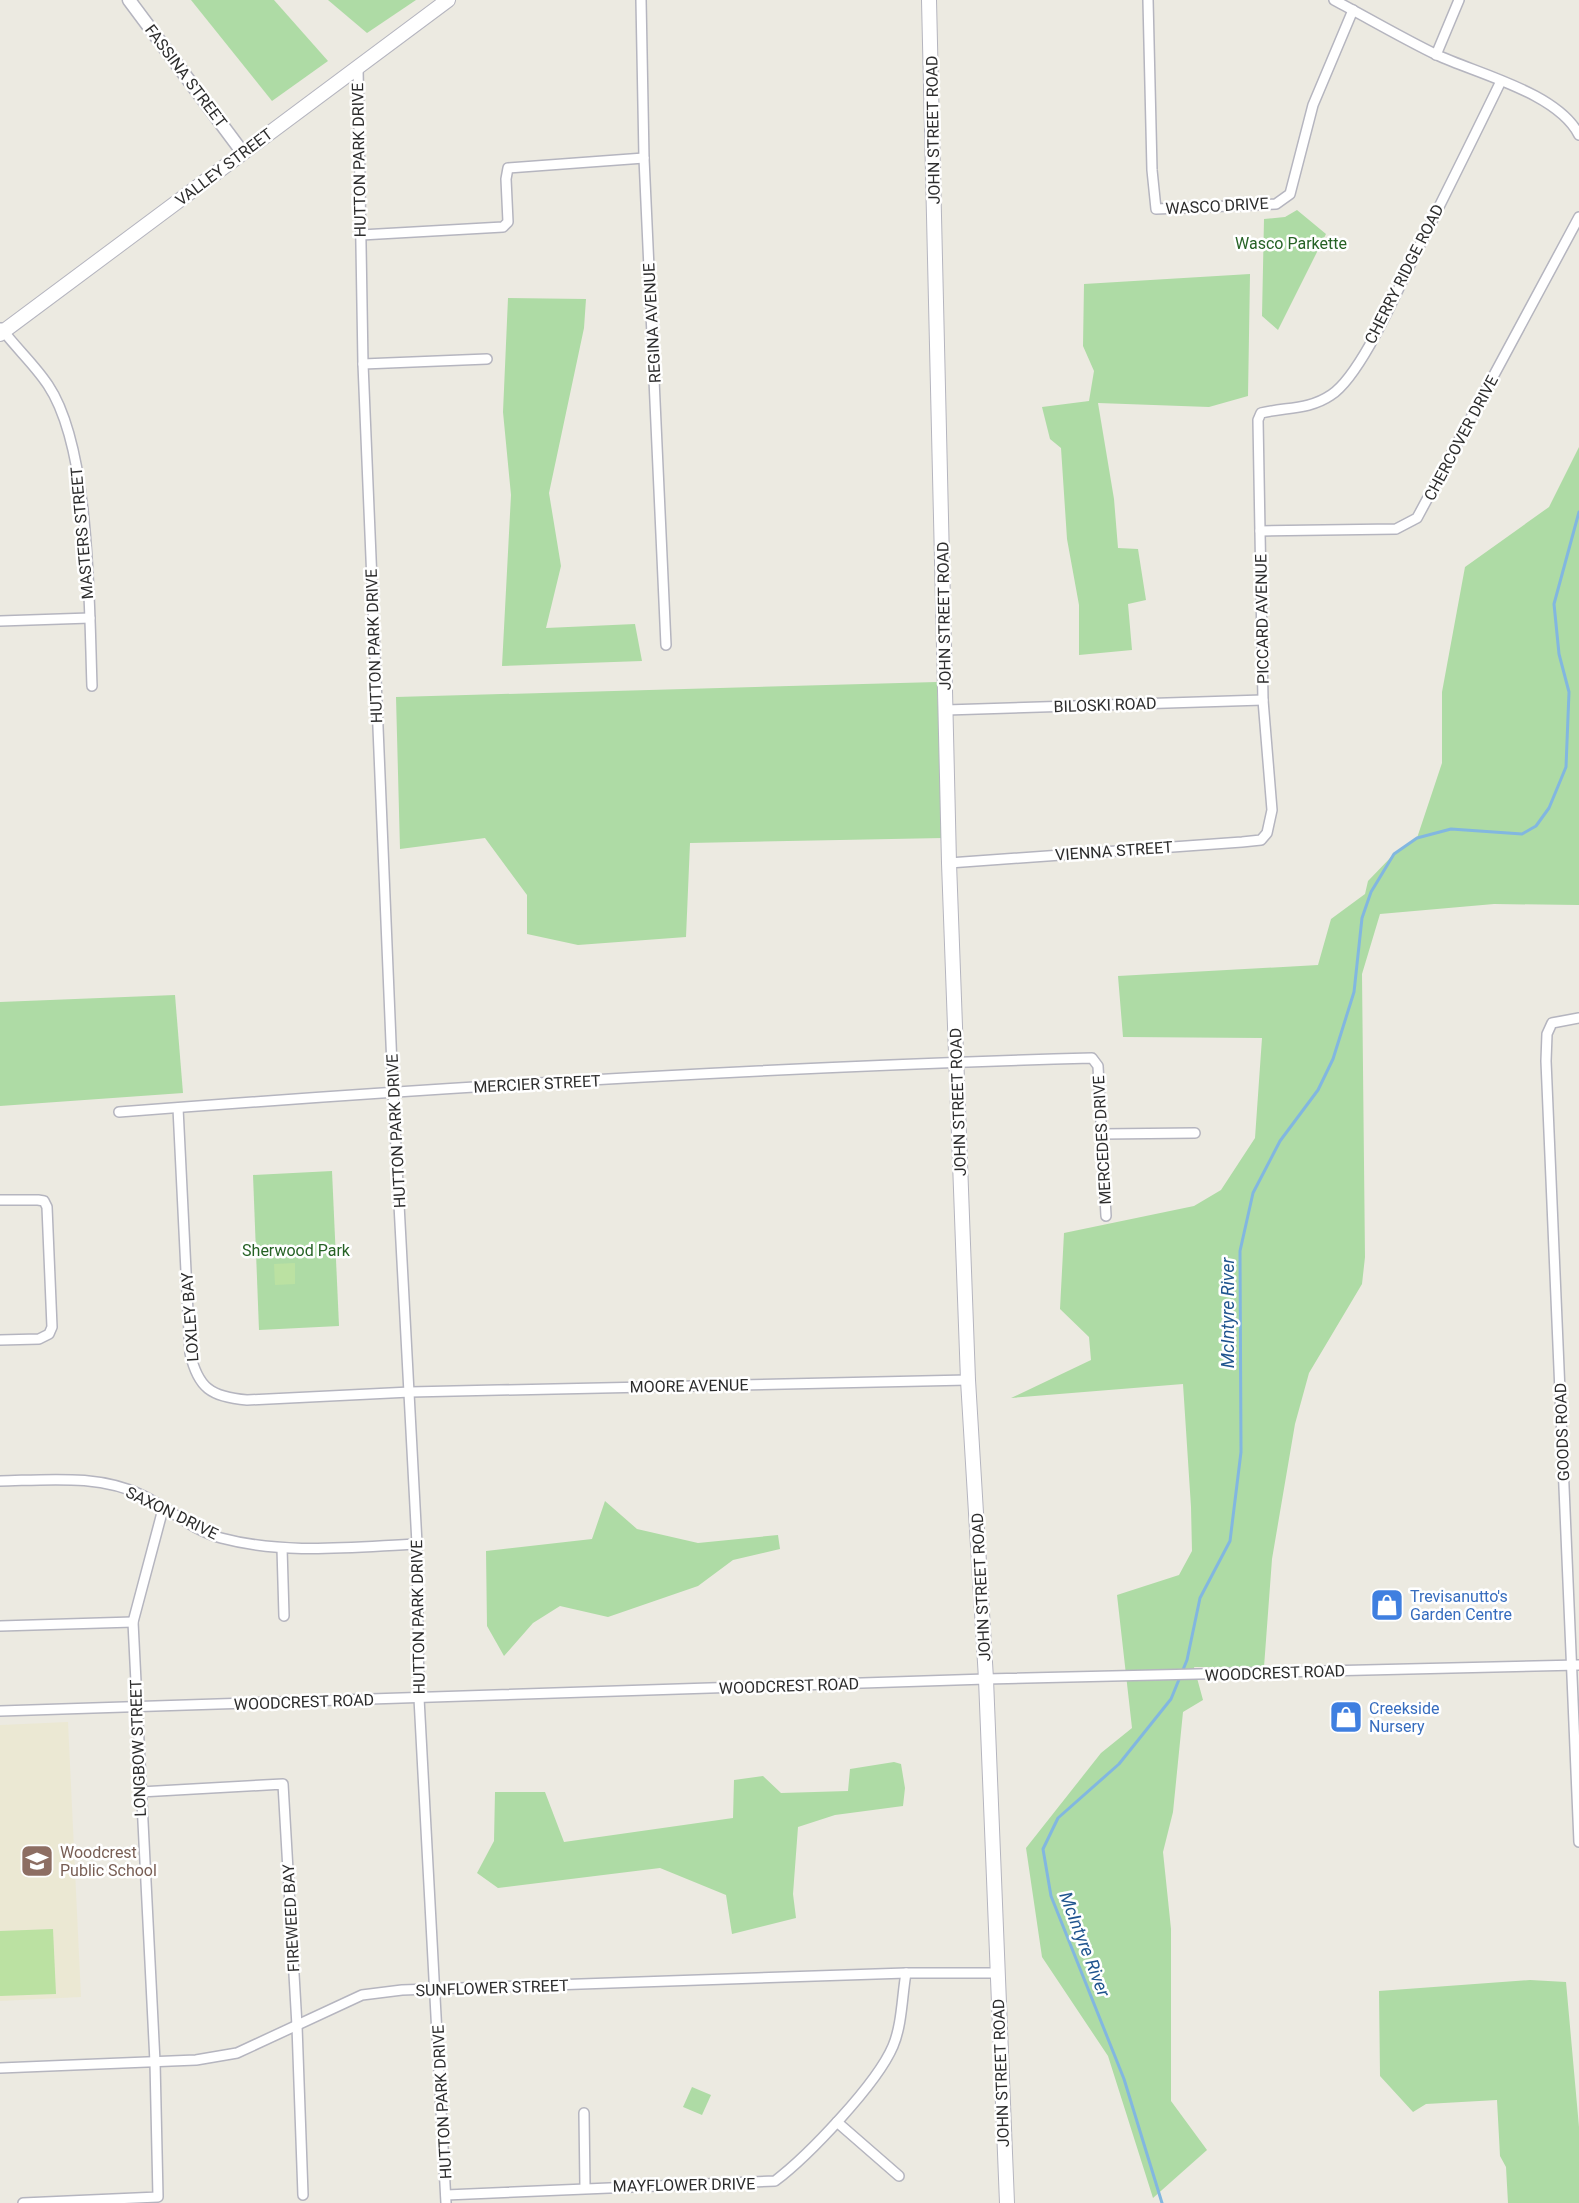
<svg xmlns="http://www.w3.org/2000/svg" width="1579" height="2203" viewBox="0 0 1579 2203" font-family="Roboto,sans-serif">
	<style>
		.education { fill: #ebe8d3 }
		.green { fill: #aedba5 }
		.pitch { fill: #bbe1a2 }
		.lines { fill: none; stroke-linecap: round; stroke-linejoin: round }
		.stream { stroke: #82b7e0; stroke-width: 3 }
		.minor-casing { stroke: #b5b5bf; stroke-width: 12 }
		.tertiary-casing { stroke: #b5b5bf; stroke-width: 15 }
		.secondary-casing { stroke: #b5b5bf; stroke-width: 16 }
		.minor { stroke: #fff; stroke-width: 9 }
		.tertiary { stroke: #fff; stroke-width: 12 }
		.secondary { stroke: #fff; stroke-width: 14 }
		.labels { text-anchor: middle; dominant-baseline: central; stroke-width: 5; stroke-linejoin: round; paint-order: stroke }
		.street-label { font-size: 16px; fill: #2d2d2d; stroke: #fff }
		.park-label { font-size: 16px; fill: #266225; stroke: #fff }
		.shop-label { font-size: 16px; fill: #366cbe; stroke: #fff; text-anchor: start }
		.education-label { font-size: 16px; fill: #785e54; stroke: #fff; text-anchor: start }
		.water-label { font-size: 18px; font-style: italic; fill: #1f548e; stroke: #fff }
	</style>
	<rect width="100%" height="100%" fill="#eceae1"/>
	<!-- education -->
	<polygon class="education" points="68,1722 81,1997 0,2001 0,1725"/>
	<!-- green -->
	<g class="green">
		<polygon points="191,0 274,0 328,61 272,101"/>
		<polygon points="328,0 416,0 367,33"/>
		<polygon points="1297,210 1326,234 1278,330 1262,316 1264,219 1285,217"/>
		<polygon points="1250,274 1248,396 1209,407 1098,403 1114,499 1118,548 1138,549 1146,600 1128,604 1132,650 1079,655 1079,605 1067,539 1061,448 1050,439 1042,407 1089,401 1094,371 1083,346 1084,284"/>
		<polygon points="508,298 586,299 584,328 549,493 561,566 546,628 635,624 642,661 502,666 511,495 503,412"/>
		<polygon points="1579,447 1579,905 1494,904 1380,914 1362,974 1365,1257 1362,1284 1309,1373 1295,1424 1272,1559 1264,1667 1194,1667 1203,1700 1183,1712 1173,1812 1163,1852 1171,1929 1171,2101 1207,2150 1153,2198 1108,2056 1042,1957 1026,1848 1101,1753 1132,1728 1117,1595 1179,1575 1192,1551 1191,1507 1183,1384 1011,1398 1091,1360 1089,1337 1060,1309 1064,1233 1194,1206 1221,1190 1255,1138 1262,1038 1123,1037 1118,976 1318,965 1331,919 1365,894 1368,881 1394,854 1417,838 1442,763 1442,692 1465,567 1549,507"/>
		<polygon points="937,682 943,838 690,843 686,937 578,945 527,934 527,895 485,838 400,849 396,697"/>
		<polygon points="175,995 183,1093 0,1106 0,1002"/>
		<polygon points="332,1171 339,1326 259,1330 253,1175"/>
		<polygon points="605,1501 637,1529 698,1543 778,1535 780,1549 733,1560 698,1586 608,1617 560,1606 533,1623 504,1656 487,1626 486,1551 592,1539"/>
		<polygon points="894,1762 901,1764 905,1788 903,1806 835,1815 798,1827 793,1894 796,1918 732,1934 726,1895 660,1868 498,1888 477,1873 494,1841 495,1792 545,1792 564,1842 733,1818 734,1780 763,1776 781,1793 848,1791 850,1769"/>
		<polygon points="1530,1980 1566,1982 1579,2127 1579,2203 1508,2203 1506,2167 1500,2156 1497,2100 1426,2104 1413,2112 1380,2076 1379,1991"/>
		<polygon points="692,2087 711,2095 702,2115 683,2107"/>
	</g>
	<!-- pitch -->
	<g class="pitch">
		<polygon points="295,1263 295,1284 275,1285 274,1264"/>
		<polygon points="53,1929 56,1994 0,1996 0,1931"/>
	</g>
	<g class="lines">
		<!-- stream -->
		<polyline class="stream" points="1162,2203 1124,2079 1051,1896 1043,1849 1058,1818 1119,1764 1171,1699 1187,1660 1200,1598 1230,1541 1241,1452 1240,1251 1253,1193 1280,1141 1318,1090 1333,1059 1354,992 1362,918 1371,892 1394,854 1417,838 1451,829 1522,834 1536,826 1549,808 1566,767 1569,692 1559,654 1554,604 1579,512"/>
		<!-- minor casing -->
		<g class="minor-casing">
			<g id="minor">
				<polyline points="641,0 644,158 666,645"/>
				<polyline points="1148,0 1152,170 1156,209 1276,204 1290,194 1313,105 1353,10"/>
				<path d="M1334 0C1368 18 1402 38 1437 55 1478 74 1558 93 1579 135"/>
				<polyline points="1436,55 1459,0"/>
				<polyline points="358,68 363,364 393,1091 417,1544 419,1698 446,2203"/>
				<polyline points="361,235 503,227 508,222 506,179 508,168 644,158"/>
				<path d="M1 328C16 348 35 365 48 385 91 449 89 607 92 686"/>
				<polyline points="363,364 487,359"/>
				<polyline points="1260,531 1396,529 1417,518 1579,217"/>
				<polyline points="0,621 90,618"/>
				<polyline points="946,710 1263,700"/>
				<path d="M949 863 1242 842 1261 840 1267 833 1272 810 1263 700 1258 420 1261 413C1286 407 1309 410 1331 395 1359 377 1394 298 1409 267 1440 205 1471 143 1501 81"/>
				<polyline points="1579,1018 1552,1023 1547,1034 1546,1061 1579,1842"/>
				<path d="M178 1108 190 1353C198 1388 211 1397 247 1400L410 1392 968 1380"/>
				<path d="M119 1112C443 1087 767 1067 1092 1058L1098 1066 1106 1216"/>
				<polyline points="1102,1134 1195,1133"/>
				<polyline points="0,1200 38,1200 44,1201 47,1207 52,1327 49,1334 39,1339 0,1340"/>
				<path d="M0 1481C48 1480 100 1474 144 1496 170 1509 192 1530 221 1538 285 1555 351 1547 417 1544"/>
				<polyline points="282,1548 284,1616"/>
				<polyline points="0,1626 133,1622"/>
				<polyline points="0,1711 986,1679 1579,1665"/>
				<polyline points="140,1792 283,1784 297,2026 303,2195"/>
				<polyline points="0,2068 196,2060 237,2053 362,1995 402,1990 906,1973 997,1973"/>
				<polyline points="584,2113 585,2187"/>
				<polyline points="837,2122 899,2176"/>
				<path d="M446 2195 775 2181C808 2156 877 2084 893 2046 902 2025 902 1996 906 1973"/>
				<polyline points="23,2203 158,2197 155,2062 133,1622 163,1509"/>
			</g>
		</g>
		<!-- tertiary casing -->
		<g class="tertiary-casing">
			<polyline id="tertiary" points="129,0 243,153"/>
		</g>
		<!-- secondary casing -->
		<g class="secondary-casing">
			<g id="secondary">
				<polyline points="929,0 949,863 968,1380 986,1679 1007,2203"/>
				<polyline points="0,334 448,0"/>
			</g>
		</g>
		<!-- minor -->
		<use href="#minor" class="minor"/>
		<!-- tertiary -->
		<use href="#tertiary" class="tertiary"/>
		<!-- secondary -->
		<use href="#secondary" class="secondary"/>
	</g>
	<!-- icons -->
	<defs>
		<g id="shop-square" transform="scale(1.725)"><rect x="-9" y="-9" width="18" height="18" rx="4" fill="#3f7fe0" stroke="#fff"/><path d="M-5-2.5h2.3a2.7 3.5 0 0 1 5.4 0H5L5.5 6h-11ZM-1.5-2.5h3a1.5 2.3 0 0 0-3 0Z" fill="#fff"/></g>
		<g id="school-square" transform="scale(1.725)"><rect x="-9" y="-9" width="18" height="18" rx="4" fill="#8d6e63" stroke="#fff"/><path d="M0-5L7-2L0 1L-7-2ZM-4 1L0 2.5L4 1V4Q0 6-4 4Z" fill="#fff"/></g>
	</defs>
	<g fill-rule="evenodd">
		<use href="#shop-square" x="1387" y="1605"/>
		<use href="#shop-square" x="1346" y="1717"/>
		<use href="#school-square" x="37" y="1861"/>
	</g>
	<g class="labels">
		<!-- street labels -->
		<g class="street-label">
			<text transform="translate(186 76) rotate(53)">FASSINA STREET</text>
			<text transform="translate(933 130) rotate(-91)">JOHN STREET ROAD</text>
			<text transform="translate(359 160) rotate(-91)">HUTTON PARK DRIVE</text>
			<text transform="translate(224 167) rotate(-37)">VALLEY STREET</text>
			<text transform="translate(1217 206) rotate(-3)">WASCO DRIVE</text>
			<text transform="translate(1404 274) rotate(-63)">CHERRY RIDGE ROAD</text>
			<text transform="translate(652 323) rotate(-93)">REGINA AVENUE</text>
			<text transform="translate(1461 438) rotate(-62)">CHERCOVER DRIVE</text>
			<text transform="translate(82 533) rotate(-95)">MASTERS STREET</text>
			<text transform="translate(944 616) rotate(-91)">JOHN STREET ROAD</text>
			<text transform="translate(1262 619) rotate(-91)">PICCARD AVENUE</text>
			<text transform="translate(374 646) rotate(-92)">HUTTON PARK DRIVE</text>
			<text transform="translate(1105 705) rotate(-2)">BILOSKI ROAD</text>
			<text transform="translate(1114 851) rotate(-4)">VIENNA STREET</text>
			<text transform="translate(537 1084) rotate(-3)">MERCIER STREET</text>
			<text transform="translate(958 1102) rotate(-92)">JOHN STREET ROAD</text>
			<text transform="translate(396 1131) rotate(-93)">HUTTON PARK DRIVE</text>
			<text transform="translate(1102 1140) rotate(-93)">MERCEDES DRIVE</text>
			<text transform="translate(190 1317) rotate(-94)">LOXLEY BAY</text>
			<text transform="translate(689 1386) rotate(-1)">MOORE AVENUE</text>
			<text transform="translate(1562 1432) rotate(-92)">GOODS ROAD</text>
			<text transform="translate(172 1513) rotate(26)">SAXON DRIVE</text>
			<text transform="translate(981 1587) rotate(-93)">JOHN STREET ROAD</text>
			<text transform="translate(418 1617) rotate(-91)">HUTTON PARK DRIVE</text>
			<text transform="translate(1275 1673) rotate(-2)">WOODCREST ROAD</text>
			<text transform="translate(789 1686) rotate(-2)">WOODCREST ROAD</text>
			<text transform="translate(304 1702) rotate(-2)">WOODCREST ROAD</text>
			<text transform="translate(138 1748) rotate(-92)">LONGBOW STREET</text>
			<text transform="translate(291 1918) rotate(-93)">FIREWEED BAY</text>
			<text transform="translate(492 1988) rotate(-2)">SUNFLOWER STREET</text>
			<text transform="translate(1001 2073) rotate(-92)">JOHN STREET ROAD</text>
			<text transform="translate(442 2102) rotate(-93)">HUTTON PARK DRIVE</text>
			<text transform="translate(684 2185) rotate(-1)">MAYFLOWER DRIVE</text>
		</g>
		<!-- park labels -->
		<g class="park-label">
			<text x="1291" y="243">Wasco Parkette</text>
			<text x="296" y="1250">Sherwood Park</text>
		</g>
		<!-- shop labels -->
		<g class="shop-label">
			<text x="1410" y="1596">Trevisanutto's<tspan x="1410" dy="18">Garden Centre</tspan></text>
			<text x="1369" y="1708">Creekside<tspan x="1369" dy="18">Nursery</tspan></text>
		</g>
		<!-- education labels -->
		<g class="education-label">
			<text x="60" y="1852">Woodcrest<tspan x="60" dy="18">Public School</tspan></text>
		</g>
		<!-- water labels -->
		<g class="water-label">
			<text transform="translate(1227 1313) rotate(-90)">McIntyre River</text>
			<text transform="translate(1085 1944) rotate(69)">McIntyre River</text>
		</g>
	</g>
</svg>
